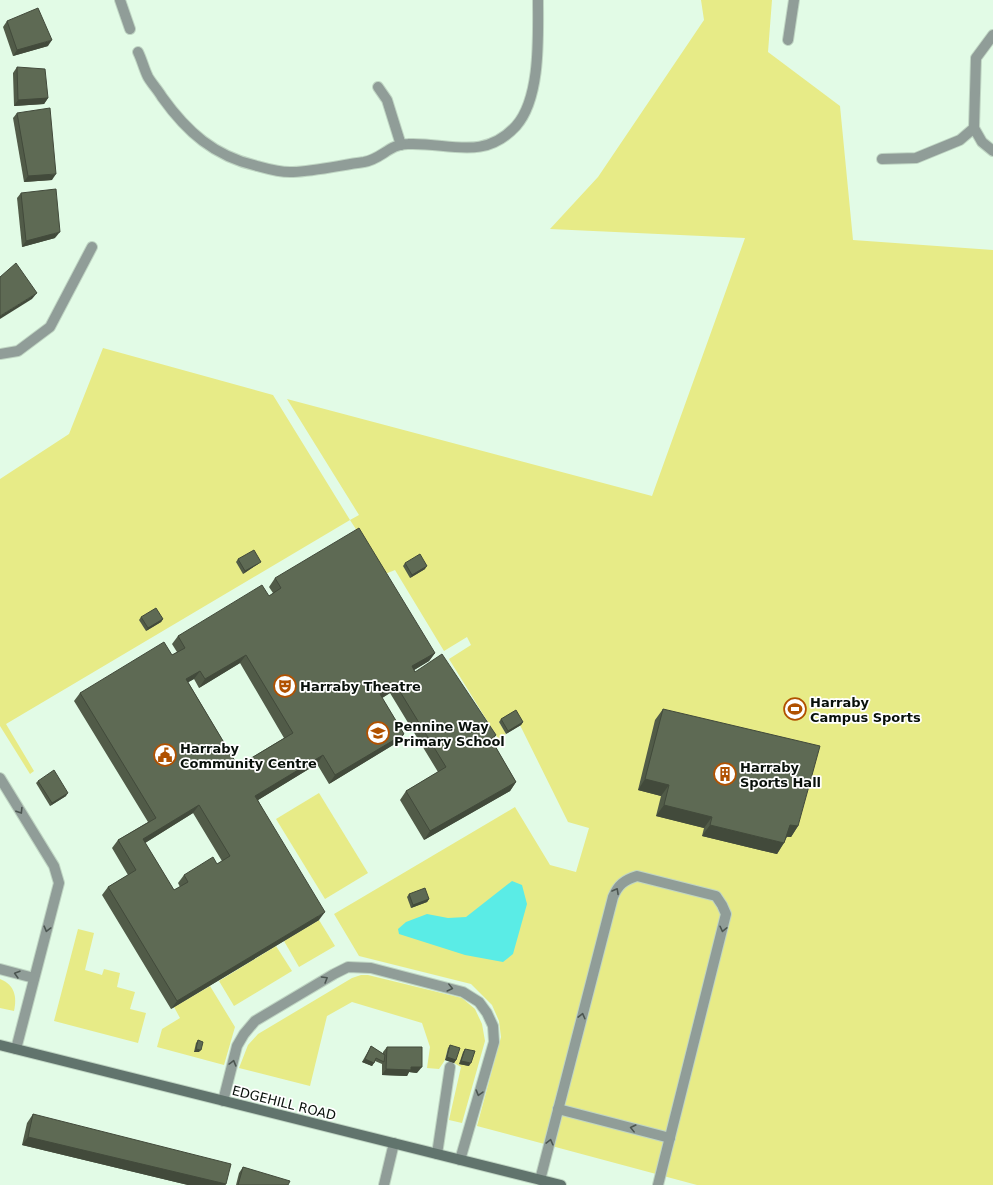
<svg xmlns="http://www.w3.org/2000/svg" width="993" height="1185" viewBox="0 0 993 1185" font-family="'DejaVu Sans',sans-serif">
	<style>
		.green { fill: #e7eb87 }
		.water { fill: #5aece6 }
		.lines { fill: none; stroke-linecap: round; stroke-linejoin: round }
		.lane-casing { stroke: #bfd5c3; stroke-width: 12 }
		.street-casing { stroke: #bfd5c3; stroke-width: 12 }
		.secondary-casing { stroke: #bfd5c3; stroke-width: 12 }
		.lane { stroke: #909d98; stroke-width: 10 }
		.street { stroke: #909d98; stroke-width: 10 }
		.secondary { stroke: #61746d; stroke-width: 10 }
		.wall { fill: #515b48; fill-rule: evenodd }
		.shaded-wall { fill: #424a3b }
		.building { fill: #5e6a54; stroke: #424a3b; fill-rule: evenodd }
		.oneway { stroke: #4c5651 }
		.labels { text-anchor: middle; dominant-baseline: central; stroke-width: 3.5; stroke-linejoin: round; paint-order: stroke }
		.poi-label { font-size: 13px; font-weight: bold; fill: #08100a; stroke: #fff; text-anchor: start }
		.street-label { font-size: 13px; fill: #08100a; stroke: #fff }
	</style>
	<rect width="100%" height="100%" fill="#e2fbe6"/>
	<!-- green -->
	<g class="green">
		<polygon points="701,0 772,0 768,52 840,106 853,240 993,250 993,1185 697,1185 477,1126 501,1037 499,1021 492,1005 471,984 359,956 334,914 515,807 550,865 576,872 589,828 568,822 514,713 499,722 506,734 499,740 449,659 471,645 467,637 444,651 395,570 385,574 350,520 6,724 34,771 30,774 0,726 0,479 69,434 103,348 273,395 350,520 359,515 287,399 652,496 745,238 550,229 598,177 704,20"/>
		<polygon points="319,793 368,873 325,899 276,819"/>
		<polygon points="319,920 335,946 299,967 284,941"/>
		<polygon points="78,929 94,933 85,970 102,975 104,969 120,973 117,987 135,992 130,1009 146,1013 138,1043 54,1021"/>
		<polygon points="276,946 292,971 234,1006 219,981"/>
		<polygon points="361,975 368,975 462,998 475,1009 482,1024 485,1041 462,1123 449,1120 461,1067 454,1063 457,1051 448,1048 445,1060 439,1069 427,1068 430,1047 422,1023 352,1002 327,1016 310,1086 239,1068 248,1045 258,1034 352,978"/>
		<path d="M0 979C15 985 17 997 14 1011L0 1008Z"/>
		<polygon points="210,986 235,1027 224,1065 157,1047 162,1029 180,1018 174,1007"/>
	</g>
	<!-- water -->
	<polygon class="water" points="512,881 522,885 527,904 513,954 503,962 465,955 399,934 398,929 406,922 427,914 448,918 466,917"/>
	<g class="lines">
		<!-- lane casing -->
		<g class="lane-casing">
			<g id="lane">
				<polyline points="882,159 916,158 960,140 974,128 982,142 993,151"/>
				<polyline points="0,778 54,866 59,883 16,1049"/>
				<polyline points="0,969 34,978"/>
				<polyline points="223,1101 237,1046 244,1034 255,1021 334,974 348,967 371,968 463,992 479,1002 487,1013 493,1026 494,1042 460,1160"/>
				<polyline points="558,1109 670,1138"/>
				<polyline points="437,1154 450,1067"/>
				<path d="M540 1180 613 897C618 885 624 880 637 876L716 896 722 905 726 914 658 1185"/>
			</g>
		</g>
		<!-- street casing -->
		<g class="street-casing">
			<g id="street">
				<polyline points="120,0 130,29"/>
				<polyline points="788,40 794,0"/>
				<path d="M138 52C142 60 144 69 148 77 152 84 158 90 162 97 187 132 214 156 257 166 268 169 281 173 293 172 316 171 341 165 364 162 382 159 389 144 408 144 448 142 483 162 516 126 541 98 538 36 538 0"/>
				<polyline points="378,87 387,100 401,145"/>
				<polyline points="974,128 976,58 993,35"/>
				<polyline points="0,354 18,351 50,327 92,247"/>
				<polyline points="384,1185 394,1143"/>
			</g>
		</g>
		<!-- secondary casing -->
		<g class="secondary-casing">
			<polyline id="secondary" points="0,1045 561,1185"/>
		</g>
		<!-- lane -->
		<use href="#lane" class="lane"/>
		<!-- street -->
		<use href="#street" class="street"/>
		<!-- secondary -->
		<use href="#secondary" class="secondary"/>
	</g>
	<!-- wall -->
	<g class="wall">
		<polygon points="7,21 48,46 13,56 3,27"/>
		<polygon points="17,67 48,98 44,104 14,106 13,73"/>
		<polygon points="17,113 52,180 24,182 13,118"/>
		<polygon points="21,193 55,238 22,247 17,198"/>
		<polygon points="238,559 258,564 243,574 236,562"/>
		<polygon points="405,563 425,569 410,578 403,566"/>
		<path d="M275 578 435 653 429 661 414 670 415 672 496 735 492 741 516 782 510 791 424 840 400 800 406 791 438 772 390 693 382 698 404 734 398 742 329 784 317 764 258 800 319 920 171 1009 102 895 108 887 128 875 112 848 118 840 148 822 74 701 80 693 172 655 177 652 172 644 178 636 269 596 273 593 269 587ZM240 663 284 738 238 766 188 682 194 679 199 688ZM193 813 222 861 217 864 184 875 178 883 180 887 174 890 145 843Z"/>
		<polygon points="141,617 163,619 161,622 146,631 139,620"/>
		<polygon points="663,709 798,826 791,837 787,837 777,854 702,836 704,828 656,816 661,796 638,790 655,720"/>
		<polygon points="501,719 523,722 521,725 506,734 499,722"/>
		<polygon points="38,781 66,796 50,806 36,783"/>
		<polygon points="409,894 429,899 427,902 411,908 407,897"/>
		<polygon points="198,1040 199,1052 194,1052 196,1043"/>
		<polygon points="450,1045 456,1060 454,1063 445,1060 448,1048"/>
		<polygon points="371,1046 383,1054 383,1052 387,1047 417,1073 409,1072 407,1076 382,1075 382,1064 375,1061 372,1066 362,1062"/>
		<polygon points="465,1049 469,1066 459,1064 463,1052"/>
		<polygon points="33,1114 226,1184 225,1185 188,1185 22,1145 27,1123"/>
		<polygon points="243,1167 288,1185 236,1185 239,1173"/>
	</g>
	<!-- shaded-wall -->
	<g class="shaded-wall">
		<polygon points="52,40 48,46 13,56 17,50"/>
		<polygon points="48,98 44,104 14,106 18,100"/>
		<polygon points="56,174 52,180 24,182 28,176"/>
		<polygon points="60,232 55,238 22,247 26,241"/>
		<polygon points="37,293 32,299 0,319 0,316"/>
		<polygon points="261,562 243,574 245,571"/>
		<polygon points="427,566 425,569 410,578 412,575"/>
		<polygon points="163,619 161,622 146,631 148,628"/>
		<polygon points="435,653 429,661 406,675 412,666"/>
		<polygon points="246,655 240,663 199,688 205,679"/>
		<polygon points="200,671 194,679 180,687 186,679"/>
		<polygon points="396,685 390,693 374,703 380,694"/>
		<polygon points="523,722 521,725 506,734 508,731"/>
		<polygon points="404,734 398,742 329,784 335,775"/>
		<polygon points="496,735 490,744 491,739"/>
		<polygon points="323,755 317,764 250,805 255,796"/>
		<polygon points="645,779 669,785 661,796 638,790"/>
		<polygon points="516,782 510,791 424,840 430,831"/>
		<polygon points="68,793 66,796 50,806 52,803"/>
		<polygon points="199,805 193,813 137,848 143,839"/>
		<polygon points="664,805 712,817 704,828 656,816"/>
		<polygon points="710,825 784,843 777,854 702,836"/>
		<polygon points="790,825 798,826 791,837 783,836"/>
		<polygon points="429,899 427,902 411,908 413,905"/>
		<polygon points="325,912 319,920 171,1009 177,1001"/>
		<polygon points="196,1049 201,1050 199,1052 194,1052"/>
		<polygon points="447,1057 456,1060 454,1063 445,1060"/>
		<polygon points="365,1059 374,1063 372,1066 362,1062"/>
		<polygon points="461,1061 471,1063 469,1066 459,1064"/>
		<polygon points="411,1067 422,1067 417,1073 409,1072 407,1076 382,1075 386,1069"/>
		<polygon points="28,1137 226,1184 225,1185 188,1185 22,1145"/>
	</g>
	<!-- building -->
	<g class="building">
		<polygon points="38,8 52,40 17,50 7,21"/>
		<polygon points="17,67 45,69 48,98 18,100"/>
		<polygon points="50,108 56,174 28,176 17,113"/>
		<polygon points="56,189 60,232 26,241 21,193"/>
		<polygon points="16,263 37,293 0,316 0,277"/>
		<path d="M359 528 435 653 412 666 415 672 442 654 496 735 491 739 516 782 430 831 406 791 446 767 396 685 380 694 404 734 335 775 323 755 255 796 325 912 177 1001 108 887 136 870 118 840 156 818 80 693 164 642 172 655 185 648 178 636 262 585 269 596 281 588 275 578ZM246 655 293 733 238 766 186 679 200 671 205 679ZM199 805 230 856 217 864 213 857 184 875 188 882 174 890 143 839Z"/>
		<polygon points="254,550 261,562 245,571 238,559"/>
		<polygon points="420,554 427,566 412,575 405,563"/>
		<polygon points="156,608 163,619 148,628 141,617"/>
		<polygon points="663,709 820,746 798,826 790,825 784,843 710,825 712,817 664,805 669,785 645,779"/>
		<polygon points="516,710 523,722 508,731 501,719"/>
		<polygon points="54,770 68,793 52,803 38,781"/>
		<polygon points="425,888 429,899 413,905 409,894"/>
		<polygon points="198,1040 203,1042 201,1050 196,1049"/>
		<polygon points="450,1045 460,1048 456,1060 447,1057"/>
		<polygon points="371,1046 385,1055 384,1062 376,1058 374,1063 365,1059"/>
		<polygon points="387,1047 422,1047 422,1067 411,1067 411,1070 386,1069"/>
		<polygon points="465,1049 475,1051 471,1063 461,1061"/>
		<polygon points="33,1114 231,1164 226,1184 28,1137"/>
		<polygon points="243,1167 290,1181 288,1185 238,1185"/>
	</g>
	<!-- one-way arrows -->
	<defs><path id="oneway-chevron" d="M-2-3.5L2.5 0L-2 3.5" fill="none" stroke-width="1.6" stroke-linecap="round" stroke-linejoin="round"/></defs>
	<g class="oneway">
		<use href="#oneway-chevron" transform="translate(20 811) rotate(58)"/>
		<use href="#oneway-chevron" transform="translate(616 891) rotate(-61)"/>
		<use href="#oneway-chevron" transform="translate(47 929) rotate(105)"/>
		<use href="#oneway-chevron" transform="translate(723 929) rotate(103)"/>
		<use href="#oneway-chevron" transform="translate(17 974) rotate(-164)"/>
		<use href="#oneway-chevron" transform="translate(325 979) rotate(-31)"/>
		<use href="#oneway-chevron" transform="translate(450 988) rotate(14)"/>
		<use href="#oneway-chevron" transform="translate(582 1016) rotate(-76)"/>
		<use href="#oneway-chevron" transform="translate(233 1063) rotate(-75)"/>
		<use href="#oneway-chevron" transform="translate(479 1093) rotate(106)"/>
		<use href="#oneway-chevron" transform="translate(633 1128) rotate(-166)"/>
		<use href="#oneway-chevron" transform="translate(550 1142) rotate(-76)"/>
	</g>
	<!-- icons -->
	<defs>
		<g id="theatre-ring" transform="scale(1.15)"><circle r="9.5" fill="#fff" stroke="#b05100" stroke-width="1.5"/><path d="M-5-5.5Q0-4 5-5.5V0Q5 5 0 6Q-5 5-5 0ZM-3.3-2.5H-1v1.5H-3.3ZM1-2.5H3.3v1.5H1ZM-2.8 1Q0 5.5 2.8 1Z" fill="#b05100"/></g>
		<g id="stadium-ring" transform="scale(1.15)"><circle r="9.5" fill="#fff" stroke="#b05100" stroke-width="1.5"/><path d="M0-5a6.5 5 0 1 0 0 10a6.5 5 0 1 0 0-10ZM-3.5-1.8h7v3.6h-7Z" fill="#b05100"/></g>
		<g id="school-ring" transform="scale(1.15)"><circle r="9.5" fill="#fff" stroke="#b05100" stroke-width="1.5"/><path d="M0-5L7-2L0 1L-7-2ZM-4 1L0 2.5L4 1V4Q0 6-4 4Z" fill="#b05100"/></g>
		<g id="civic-ring" transform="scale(1.15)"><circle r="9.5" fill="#fff" stroke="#b05100" stroke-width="1.5"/><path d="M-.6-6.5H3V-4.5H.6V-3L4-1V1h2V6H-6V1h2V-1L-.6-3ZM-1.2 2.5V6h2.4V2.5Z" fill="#b05100"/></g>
		<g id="building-ring" transform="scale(1.15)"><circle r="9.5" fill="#fff" stroke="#b05100" stroke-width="1.5"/><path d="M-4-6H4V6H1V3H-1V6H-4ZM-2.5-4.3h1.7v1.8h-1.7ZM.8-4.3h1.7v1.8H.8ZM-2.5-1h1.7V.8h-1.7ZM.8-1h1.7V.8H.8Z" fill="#b05100"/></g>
	</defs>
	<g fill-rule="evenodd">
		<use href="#theatre-ring" x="285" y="686"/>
		<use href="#stadium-ring" x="795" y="709"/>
		<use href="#school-ring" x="378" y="733"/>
		<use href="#civic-ring" x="165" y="755"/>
		<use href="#building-ring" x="725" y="774"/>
	</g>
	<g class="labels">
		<!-- poi labels -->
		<g class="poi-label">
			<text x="300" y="686">Harraby Theatre</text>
			<text x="810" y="702">Harraby<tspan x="810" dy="15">Campus Sports</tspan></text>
			<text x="394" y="726">Pennine Way<tspan x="394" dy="15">Primary School</tspan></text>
			<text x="180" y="748">Harraby<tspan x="180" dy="15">Community Centre</tspan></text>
			<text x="740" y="767">Harraby<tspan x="740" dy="15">Sports Hall</tspan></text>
		</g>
		<!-- street labels -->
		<g class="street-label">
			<text transform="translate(284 1103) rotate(14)">EDGEHILL ROAD</text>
		</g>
	</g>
</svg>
